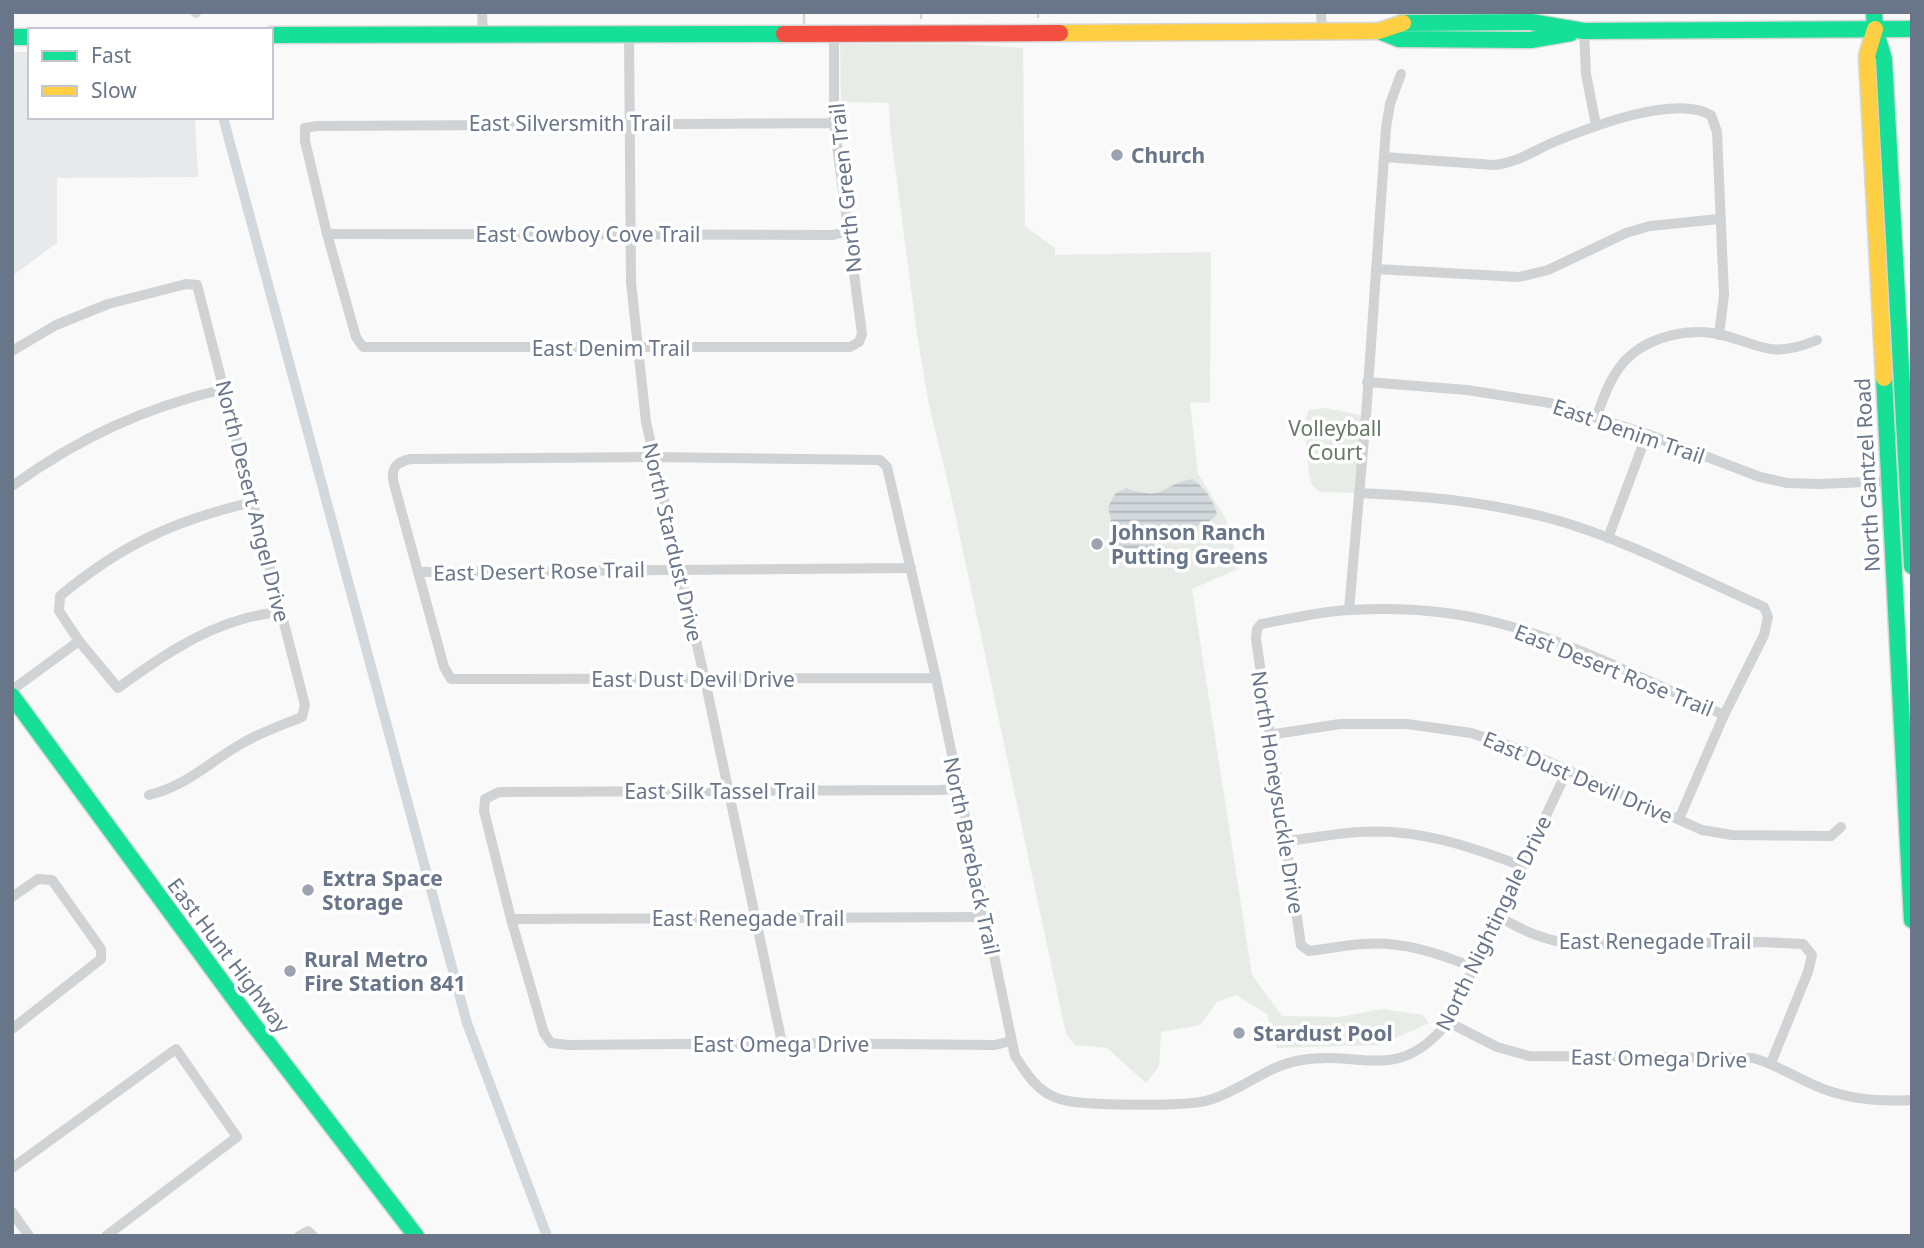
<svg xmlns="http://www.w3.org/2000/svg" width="1924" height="1248" viewBox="0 0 1924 1248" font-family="'Noto Sans',sans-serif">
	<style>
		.built { fill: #e8e9ea }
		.green { fill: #e8ece7 }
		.water { fill: url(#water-rules) }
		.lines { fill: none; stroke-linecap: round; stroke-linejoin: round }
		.stream { stroke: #d2d8dc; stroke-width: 2.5 }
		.canal { stroke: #d2d8dc; stroke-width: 10 }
		.fast-casing { stroke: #d6d7d8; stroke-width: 19 }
		.slow-casing { stroke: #d6d7d8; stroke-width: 19 }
		.jam-casing { stroke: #d6d7d8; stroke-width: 19 }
		.street { stroke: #d1d2d4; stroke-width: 10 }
		.fast { stroke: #16e098; stroke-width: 16 }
		.slow { stroke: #ffcf43; stroke-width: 16 }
		.jam { stroke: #f24e42; stroke-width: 16 }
		.poi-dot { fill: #9ba4b0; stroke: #fff; stroke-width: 2.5 }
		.labels { text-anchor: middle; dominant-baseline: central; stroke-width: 7; stroke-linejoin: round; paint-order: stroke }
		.street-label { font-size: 21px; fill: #697689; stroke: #fff }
		.poi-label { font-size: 21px; font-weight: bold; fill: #697689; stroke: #fff; text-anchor: start }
		.park-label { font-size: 21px; fill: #667a64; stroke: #fff }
	</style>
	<defs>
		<pattern id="water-rules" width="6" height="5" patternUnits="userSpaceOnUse" patternTransform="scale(1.75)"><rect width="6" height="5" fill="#d2d8dc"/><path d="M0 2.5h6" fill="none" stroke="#aeb4b8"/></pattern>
	</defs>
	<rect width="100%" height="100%" fill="#f9f9f9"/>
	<!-- built -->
	<polygon class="built" points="12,52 30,52 30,117 195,117 198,177 57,178 57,243 12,276"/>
	<!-- green -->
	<g class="green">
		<polygon points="840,44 966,44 1023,48 1025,226 1055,248 1055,255 1211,252 1210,403 1190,402 1198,474 1226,519 1240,568 1192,589 1252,975 1282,1016 1339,1017 1382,1009 1423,1015 1429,1023 1380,1045 1277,1048 1267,1014 1236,995 1217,1002 1200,1025 1161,1032 1159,1067 1146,1083 1107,1048 1075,1045 1066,1034 952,500 928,400 917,334 890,128 889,103 841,102"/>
		<polygon points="1325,408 1366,416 1359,493 1320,492 1312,485 1309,474 1305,433 1305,421 1309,410"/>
	</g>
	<!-- water -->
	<path class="water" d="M1193 479C1205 489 1212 498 1217 514 1196 537 1182 517 1158 531L1152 552 1146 562 1135 565 1118 556 1109 544 1111 519 1108 507 1115 494 1126 488C1166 502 1159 485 1193 479Z"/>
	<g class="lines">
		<!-- stream -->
		<g class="stream">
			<polyline points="804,12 804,23"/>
			<polyline points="921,12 921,18"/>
			<polyline points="1038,12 1038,17"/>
		</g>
		<!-- canal -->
		<g class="canal">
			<polyline points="195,12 196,13"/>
			<polyline points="223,117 467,1023 547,1236"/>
		</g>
		<!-- fast casing -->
		<g class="fast-casing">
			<g id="fast">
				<polyline points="1874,12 1875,29 1884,59 1912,566"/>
				<polyline points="1403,23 1531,22 1584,31 1912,29"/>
				<polyline points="1379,31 1399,39 1531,40 1571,33"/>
				<polyline points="271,35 784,34"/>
				<polyline points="12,37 30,37"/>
				<polyline points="1884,378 1912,920"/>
				<polyline points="12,696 247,1016 416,1236"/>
			</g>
		</g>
		<!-- slow casing -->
		<g class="slow-casing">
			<g id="slow">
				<polyline points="1875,29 1867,56 1884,378"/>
				<polyline points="1060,33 1379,31 1403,23"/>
			</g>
		</g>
		<!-- jam casing -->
		<g class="jam-casing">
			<polyline id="jam" points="784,34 1060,33"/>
		</g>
		<!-- street -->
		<g class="street">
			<polyline points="482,12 483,36"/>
			<polyline points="1321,12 1322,32"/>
			<polyline points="1584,31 1586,74 1596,125"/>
			<polyline points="834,33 834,123 862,334 859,342 850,347 363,347 356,337 327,234 305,141 305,128 317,126 834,123"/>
			<polyline points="629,34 631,282 646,422 705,680 782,1043"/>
			<path d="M1384 157 1494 165C1517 163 1533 151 1554 142 1591 127 1674 94 1711 115L1717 132 1724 295 1719 335"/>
			<polyline points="327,234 833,235 848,231"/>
			<polyline points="1376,269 1519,277 1548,270 1626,233 1650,226 1719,219"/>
			<path d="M12 351 56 325 108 304 186 284 197 285 305 705 302 717C282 725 259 733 241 744 208 763 188 785 149 795"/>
			<polyline points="1367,382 1467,390 1550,403 1647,434 1760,477 1787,483 1820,484 1912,480"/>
			<path d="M1597 416C1604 395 1613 370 1631 355 1653 336 1689 328 1718 334 1762 344 1769 360 1817 340"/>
			<path d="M12 486C79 438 143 408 224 389"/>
			<path d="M1359 493C1426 496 1491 502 1556 520 1626 540 1696 577 1764 607L1768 617 1764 635 1724 715 1679 819"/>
			<path d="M253 502C175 520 121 545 60 596L59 611 79 641 118 688C155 661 198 631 243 619 255 615 269 614 281 611"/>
			<polyline points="1608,538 1647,434"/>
			<polyline points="419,572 911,568"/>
			<polyline points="1349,610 1366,416 1386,128 1390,104 1401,74"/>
			<path d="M936 678 451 679 444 667 394 484C390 468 396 462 411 459L652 457 880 460 887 467 936 678 1015 1056C1026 1073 1038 1093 1060 1099 1081 1106 1189 1107 1209 1100 1240 1091 1264 1068 1296 1061 1360 1048 1397 1086 1448 1022L1568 769"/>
			<polyline points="12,690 79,641"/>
			<polyline points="1269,735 1340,724 1407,724 1471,733 1520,749 1702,830 1732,835 1831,836 1841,827"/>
			<polyline points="957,789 939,790 499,792 485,799 484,811 511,919 544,1033 551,1043 568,1045 782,1043 995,1045 1011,1041"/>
			<path d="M1285 841C1310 839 1335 833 1360 832 1417 828 1469 846 1522 866"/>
			<polyline points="12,897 38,879 52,880 101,949 101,959 12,1029"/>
			<path d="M1498 916C1523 931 1544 940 1572 944L1762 942 1803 944 1812 955 1808 972 1771 1063"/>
			<polyline points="511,919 985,917"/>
			<path d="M1475 968C1438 953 1403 941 1363 944 1345 945 1327 949 1309 951L1301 945 1256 639 1257 629 1261 624C1291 619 1321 611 1351 610 1399 607 1452 611 1498 623 1576 643 1651 683 1724 715"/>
			<path d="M1448 1022 1497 1047 1529 1056 1753 1058C1775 1064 1793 1076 1814 1085 1844 1099 1879 1102 1912 1100"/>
			<polyline points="12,1168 176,1049 237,1137 106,1236"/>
			<polyline points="12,1212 29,1236"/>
			<polyline points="299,1236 308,1231 313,1236"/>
		</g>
		<!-- fast -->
		<use href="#fast" class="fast"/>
		<!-- slow -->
		<use href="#slow" class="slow"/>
		<!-- jam -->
		<use href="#jam" class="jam"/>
	</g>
	<!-- markers -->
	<g class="poi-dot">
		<circle cx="1117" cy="155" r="7"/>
		<circle cx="1097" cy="544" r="7"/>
		<circle cx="308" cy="890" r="7"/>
		<circle cx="290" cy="971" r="7"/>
		<circle cx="1239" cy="1033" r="7"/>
	</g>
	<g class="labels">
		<!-- street labels -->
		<g class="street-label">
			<text x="570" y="123">East Silversmith Trail</text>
			<text transform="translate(845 188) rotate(-96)">North Green Trail</text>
			<text x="588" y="234">East Cowboy Cove Trail</text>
			<text x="611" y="348">East Denim Trail</text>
			<text transform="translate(1629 431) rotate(19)">East Denim Trail</text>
			<text transform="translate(1867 475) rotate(-93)">North Gantzel Road</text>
			<text transform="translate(253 501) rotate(76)">North Desert Angel Drive</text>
			<text transform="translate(673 542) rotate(77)">North Stardust Drive</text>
			<text transform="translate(539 571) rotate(-1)">East Desert Rose Trail</text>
			<text transform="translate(1614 670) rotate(22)">East Desert Rose Trail</text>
			<text x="693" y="679">East Dust Devil Drive</text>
			<text transform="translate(1578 777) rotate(23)">East Dust Devil Drive</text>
			<text x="720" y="791">East Silk Tassel Trail</text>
			<text transform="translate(1278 792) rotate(81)">North Honeysuckle Drive</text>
			<text transform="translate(972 856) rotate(78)">North Bareback Trail</text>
			<text x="748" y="918">East Renegade Trail</text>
			<text transform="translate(1493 923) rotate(-64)">North Nightingale Drive</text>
			<text x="1655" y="941">East Renegade Trail</text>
			<text transform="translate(229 955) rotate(53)">East Hunt Highway</text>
			<text x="781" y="1044">East Omega Drive</text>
			<text transform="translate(1659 1058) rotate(1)">East Omega Drive</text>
		</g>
		<!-- poi labels -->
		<g class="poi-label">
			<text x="1131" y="155">Church</text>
			<text x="1111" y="532">Johnson Ranch<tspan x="1111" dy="24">Putting Greens</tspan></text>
			<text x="322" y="878">Extra Space<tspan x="322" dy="24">Storage</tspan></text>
			<text x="304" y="959">Rural Metro<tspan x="304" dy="24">Fire Station 841</tspan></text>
			<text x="1253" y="1033">Stardust Pool</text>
		</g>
		<!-- park labels -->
		<g class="park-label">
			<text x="1335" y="428">Volleyball<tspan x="1335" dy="24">Court</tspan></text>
		</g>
	</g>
	<!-- border -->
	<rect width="1924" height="1248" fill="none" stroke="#697689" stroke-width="28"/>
	<!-- legend -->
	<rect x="28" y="28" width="245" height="91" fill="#ffffff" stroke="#c3c8d0" stroke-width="2"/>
	<rect x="42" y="51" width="35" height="10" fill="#16e098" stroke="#c3c8d0" stroke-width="2"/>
	<text x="91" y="63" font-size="21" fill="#697689">Fast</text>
	<rect x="42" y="86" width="35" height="10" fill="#ffcf43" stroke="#c3c8d0" stroke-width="2"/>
	<text x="91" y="98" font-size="21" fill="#697689">Slow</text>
</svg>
